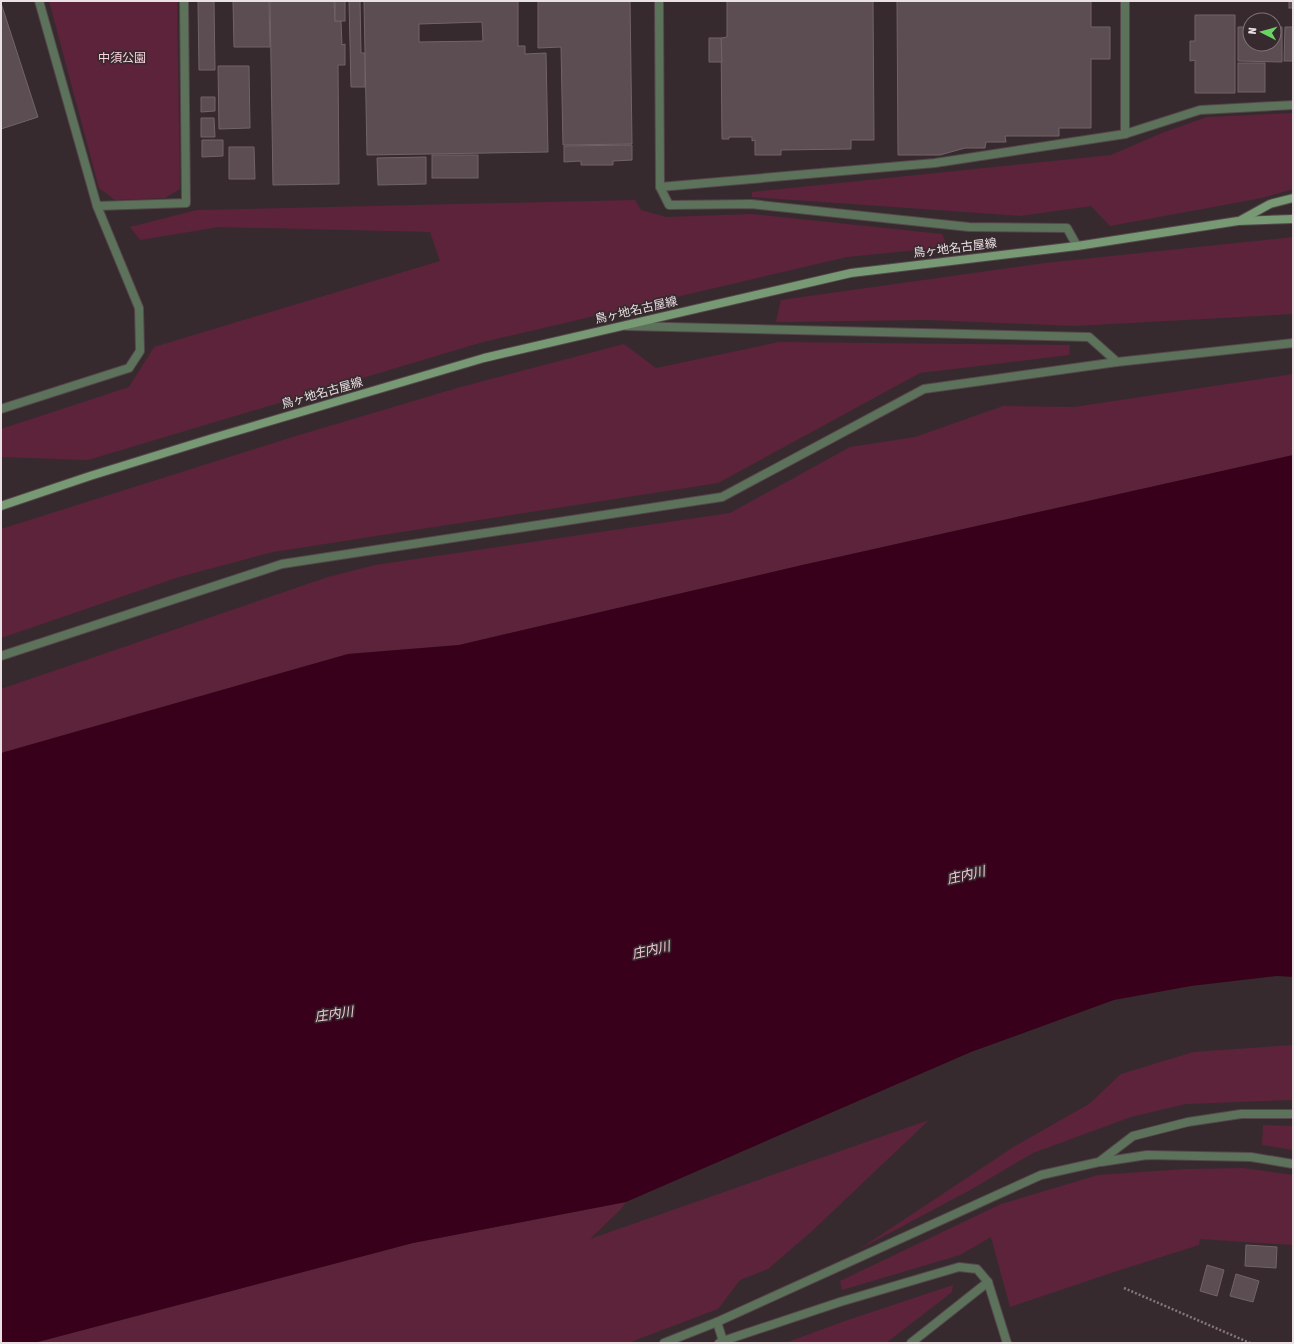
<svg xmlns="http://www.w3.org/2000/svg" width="1294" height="1344" viewBox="0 0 1294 1344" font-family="'Asap Condensed','Noto Sans JP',sans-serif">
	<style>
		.green { fill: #5d233b }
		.water { fill: #39001b }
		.building { fill: #5c4d52; stroke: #726368; fill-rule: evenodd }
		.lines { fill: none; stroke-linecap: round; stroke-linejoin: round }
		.lane-casing { stroke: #54474b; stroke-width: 10 }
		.street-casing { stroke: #54474b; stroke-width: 10 }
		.secondary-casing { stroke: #54474b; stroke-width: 10 }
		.path { stroke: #83777b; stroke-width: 2.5; stroke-dasharray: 2 2; stroke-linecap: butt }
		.lane { stroke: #5d725b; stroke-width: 8 }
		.street { stroke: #5d725b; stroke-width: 8 }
		.secondary { stroke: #779974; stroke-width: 8 }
		.labels { text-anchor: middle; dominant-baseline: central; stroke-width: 3.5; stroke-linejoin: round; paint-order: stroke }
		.park-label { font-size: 12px; fill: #fdd2df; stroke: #372a2e }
		.street-label { font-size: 12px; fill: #eae1e4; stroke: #372a2e }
		.water-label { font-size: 13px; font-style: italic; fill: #f7ccda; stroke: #372a2e }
	</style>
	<rect width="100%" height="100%" fill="#372a2e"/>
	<!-- green -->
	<g class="green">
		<polygon points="49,1 177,1 180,189 165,198 115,200 99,188"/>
		<polygon points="1293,113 1293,189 1262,198 1110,226 1091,206 1020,216 752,197 752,192 1111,155 1162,133 1207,117"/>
		<polygon points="635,200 641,210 666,217 752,214 942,234 948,247 847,257 483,342 88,460 1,457 1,429 129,387 154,347 440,261 430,232 219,227 140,240 130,227 197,210"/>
		<polygon points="1293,237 1293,314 1075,326 927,320 776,322 781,300 1045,263"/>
		<polygon points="779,342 1070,345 1069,355 920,373 718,483 273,552 179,577 1,638 1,529 296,436 457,388 624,344 656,368"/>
		<polygon points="1293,374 1293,455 798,566 459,645 348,654 1,753 1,689 328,577 375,565 730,513 850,447 915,437 1003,406 1074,407"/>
		<polygon points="1293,1045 1293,1100 1186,1104 1131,1117 1033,1153 972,1189 858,1250 1015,1146 1089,1104 1121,1074 1193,1052"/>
		<polygon points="929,1120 811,1232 768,1269 740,1280 718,1309 628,1343 34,1343 413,1243 626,1202 620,1210 590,1239"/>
		<polygon points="1263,1125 1293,1126 1293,1150 1262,1145"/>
		<polygon points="1243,1168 1293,1175 1293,1245 1200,1239 1199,1245 1120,1270 1010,1307 991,1237 960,1255 842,1290 840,1281 1001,1204 1098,1175 1185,1169"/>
		<polygon points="953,1285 952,1292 886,1343 785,1343 845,1321"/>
	</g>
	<!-- water -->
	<polygon class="water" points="1293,455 1293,977 1277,976 1191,986 1114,1000 971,1052 626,1202 413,1243 34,1343 1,1343 1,753 348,654 459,645 798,566"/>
	<!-- building -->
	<g class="building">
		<polygon points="198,1 214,1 215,70 199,70"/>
		<polygon points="233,1 269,1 270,47 234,47"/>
		<polygon points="270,1 334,1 335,21 341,21 342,45 345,44 345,65 338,65 339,184 273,185"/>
		<rect x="335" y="1" width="10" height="20"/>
		<polygon points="349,1 360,1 361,53 365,53 365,87 351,87"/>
		<path d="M364 1H518V46H525V54L546 53 548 152 367 155ZM482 22 483 41 419 42V24Z"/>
		<polygon points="538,1 630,1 632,144 563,145 561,47 538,48"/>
		<polygon points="727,1 873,1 874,140 851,140 851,149 781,150 781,155 755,155 755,140 752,141 752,137 729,137 729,139 722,139 721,38 727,37"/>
		<polygon points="897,1 1091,1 1091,27 1110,27 1110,59 1091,59 1091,128 1059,128 1059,136 1005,136 1006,142 986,142 985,148 965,148 940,155 898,155"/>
		<rect x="1289" y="1" width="4" height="7"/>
		<polygon points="1,3 38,117 1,129"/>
		<polygon points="1195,15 1235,15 1235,93 1195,93 1195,60 1190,61 1190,41 1195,41"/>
		<polygon points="1238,27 1250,27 1250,44 1274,44 1274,27 1282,27 1282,62 1238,61"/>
		<polygon points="1285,27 1293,27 1293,61 1284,61"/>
		<polygon points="709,38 721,38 722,62 709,62"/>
		<rect x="1238" y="63" width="27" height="29"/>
		<polygon points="218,66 249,66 250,128 219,129"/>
		<polygon points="201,97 215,97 215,111 201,112"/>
		<polygon points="201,118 214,118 215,137 201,137"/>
		<polygon points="202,140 223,140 223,156 202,157"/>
		<polygon points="632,145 632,160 613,161 613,165 581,165 581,161 564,162 564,146"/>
		<polygon points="229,147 254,147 255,179 229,179"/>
		<rect x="432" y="155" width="46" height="23"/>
		<polygon points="426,157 426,184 378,185 377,158"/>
		<polygon points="1246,1245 1277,1247 1276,1268 1245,1266"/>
		<polygon points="1207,1265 1224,1270 1217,1296 1200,1291"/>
		<polygon points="1236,1274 1259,1281 1253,1302 1230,1296"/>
	</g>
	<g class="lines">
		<!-- lane casing -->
		<g class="lane-casing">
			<g id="lane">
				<polyline points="627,326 1089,337 1117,362"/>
				<polyline points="1,409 129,368 140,351 139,308 97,206"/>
				<polyline points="1,656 282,564 722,497 924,389 1117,362 1293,343"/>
			</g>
		</g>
		<!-- street casing -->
		<g class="street-casing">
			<g id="street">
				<polyline points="39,1 97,206 186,203 184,1"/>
				<polyline points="659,1 660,187 669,205 751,204 969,227 1067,228 1077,246"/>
				<polyline points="1125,1 1125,134 1200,110 1293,105"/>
				<polyline points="660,187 935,163 1125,134"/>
				<polyline points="1101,1162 1147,1155 1251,1157 1293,1164"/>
				<polyline points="717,1322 723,1341 719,1343"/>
				<polyline points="723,1341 840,1302 959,1267 977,1269 988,1282"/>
				<polyline points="664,1343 717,1322 1041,1175 1099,1162 1133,1136 1188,1122 1241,1114 1293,1114"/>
				<polyline points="911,1343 988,1282 1007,1343"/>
			</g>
		</g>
		<!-- secondary casing -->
		<g class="secondary-casing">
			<g id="secondary">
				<polyline points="1241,220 1270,204 1293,198"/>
				<polyline points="1,506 90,476 213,438 484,358 851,273 1077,246 1238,221 1293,219"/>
			</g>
		</g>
		<!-- path -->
		<polyline class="path" points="1124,1288 1250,1343"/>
		<!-- lane -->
		<use href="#lane" class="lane"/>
		<!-- street -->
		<use href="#street" class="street"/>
		<!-- secondary -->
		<use href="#secondary" class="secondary"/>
	</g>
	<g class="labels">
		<!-- park labels -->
		<g class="park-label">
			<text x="122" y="58">中須公園</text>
		</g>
		<!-- street labels -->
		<g class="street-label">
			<text transform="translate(955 248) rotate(-7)">鳥ヶ地名古屋線</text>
			<text transform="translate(636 310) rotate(-13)">鳥ヶ地名古屋線</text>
			<text transform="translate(322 393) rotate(-16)">鳥ヶ地名古屋線</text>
		</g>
		<!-- water labels -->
		<g class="water-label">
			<text transform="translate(966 875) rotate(-13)">庄内川</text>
			<text transform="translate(651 950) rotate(-13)">庄内川</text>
			<text transform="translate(334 1014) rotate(-8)">庄内川</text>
		</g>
	</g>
	<!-- border -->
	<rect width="1294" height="1344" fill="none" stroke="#eae1e4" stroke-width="4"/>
	<!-- north arrow -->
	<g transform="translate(1262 32) rotate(276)"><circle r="19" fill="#372a2e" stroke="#7f7377"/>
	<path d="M0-3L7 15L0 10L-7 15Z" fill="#69d464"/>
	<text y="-6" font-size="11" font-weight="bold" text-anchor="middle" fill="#eae1e4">N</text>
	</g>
</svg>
